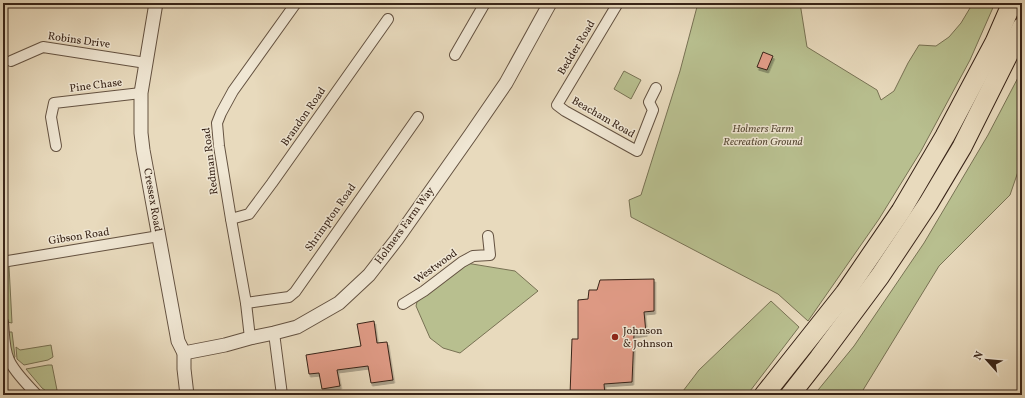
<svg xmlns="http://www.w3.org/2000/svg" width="1025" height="398" viewBox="0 0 1025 398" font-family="Vollkorn,serif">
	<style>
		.green { fill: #b8bf8f; stroke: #787254 }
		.building { fill: #e09b86; stroke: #382418; filter: url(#shadow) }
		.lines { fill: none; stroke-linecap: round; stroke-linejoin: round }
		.minor-casing { stroke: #645241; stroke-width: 12 }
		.tertiary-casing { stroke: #645241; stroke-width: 15 }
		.motorway-casing { stroke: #382418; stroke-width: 21 }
		.minor { stroke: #f0e7d4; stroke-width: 10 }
		.tertiary { stroke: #f0e7d4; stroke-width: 13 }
		.motorway { stroke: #e8dabd; stroke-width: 19 }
		.poi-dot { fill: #8f2418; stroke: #f0e7d4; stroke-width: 1.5 }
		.labels { text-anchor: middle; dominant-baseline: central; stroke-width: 3; stroke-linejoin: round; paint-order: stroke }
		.street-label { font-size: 11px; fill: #382418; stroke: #f0e7d4 }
		.park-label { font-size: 11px; font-style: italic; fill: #584b36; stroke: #f0e7d4 }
		.poi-label { font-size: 11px; fill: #382418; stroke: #f0e7d4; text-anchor: start }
	</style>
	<defs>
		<filter id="shadow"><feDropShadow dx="1.5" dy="3" stdDeviation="0" flood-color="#0004"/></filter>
	</defs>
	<rect width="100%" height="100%" fill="#e8dabd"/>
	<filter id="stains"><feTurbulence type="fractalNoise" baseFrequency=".005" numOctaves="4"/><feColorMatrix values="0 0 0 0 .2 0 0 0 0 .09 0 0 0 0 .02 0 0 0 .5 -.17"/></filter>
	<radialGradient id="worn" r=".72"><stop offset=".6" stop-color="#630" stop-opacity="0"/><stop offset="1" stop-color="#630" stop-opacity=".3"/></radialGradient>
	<!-- green -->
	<g class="green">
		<polygon points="698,3 800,3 807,47 877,90 881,100 894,91 908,63 919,45 936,46 949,37 961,23 973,3 995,3 970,60 921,151 879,219 808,321 778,294 631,217 629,200 641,195 680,71"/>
		<polygon points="1022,70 1022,160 1010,195 939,266 860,395 814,395 854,346 924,243 988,135"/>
		<polygon points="624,71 641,80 631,99 614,89"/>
		<polygon points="466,263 515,271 538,291 460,353 443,348 430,338 416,306 417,302"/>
		<polygon points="9,266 12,323 7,322 4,301 3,270 5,267"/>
		<polygon points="771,301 799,327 747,395 680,395 699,370"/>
		<polygon points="9,332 12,332 15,357 14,358 11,354 7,334"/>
		<polygon points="51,345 53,357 48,360 24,365 17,359 16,347 20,350"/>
		<polygon points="48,365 52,365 57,390 49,393 42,388 26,369"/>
	</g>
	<!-- building -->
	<g class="building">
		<polygon points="763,52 773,56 767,70 757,67"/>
		<polygon points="654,279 654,311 644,312 646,333 634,335 632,382 604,384 605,395 570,395 572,339 578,339 578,300 588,299 589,290 597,290 600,280"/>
		<polygon points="374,321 377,343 387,342 393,380 371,383 368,366 337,370 340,386 322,389 319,373 309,374 306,355 361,346 357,324"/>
	</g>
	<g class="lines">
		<!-- minor casing -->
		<g class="minor-casing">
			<g id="minor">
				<polyline points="618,3 557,105 565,111 637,151 653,110 649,102 656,88"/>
				<polyline points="455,55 485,3"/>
				<polyline points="11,61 43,47 146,63"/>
				<polyline points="56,146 51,117 54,103 141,93"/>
				<polyline points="231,219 249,214 272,183 388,19"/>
				<polyline points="3,263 8,261 159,236"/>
				<polyline points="246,303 289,297 295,292 418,117"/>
				<polyline points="403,304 424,291 462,262 473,256 490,255 488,236"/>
				<path d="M3 322C4 333 4 350 9 360 15 373 27 384 37 395"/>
				<polyline points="274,333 282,395"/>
				<polyline points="250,338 246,303 231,219 219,146 217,123 221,113 233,91 296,3"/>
			</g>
		</g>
		<!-- tertiary casing -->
		<g class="tertiary-casing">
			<g id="tertiary">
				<polyline points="156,3 141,93 141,133 143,150 178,341 184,353 184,369 187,395"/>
				<polyline points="184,353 225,345 250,338 274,333 297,327 339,303 369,275 397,239 471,134 506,83 550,3"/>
			</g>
		</g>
		<!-- motorway casing -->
		<g class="motorway-casing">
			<g id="motorway">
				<polyline points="764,395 845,293 901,211 945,136 995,42 1012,3"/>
				<polyline points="790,395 819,358 880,276 928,204 962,147 1022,27"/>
			</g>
		</g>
		<!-- minor -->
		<use href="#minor" class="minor"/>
		<!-- tertiary -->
		<use href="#tertiary" class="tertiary"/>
		<!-- motorway -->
		<use href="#motorway" class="motorway"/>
	</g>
	<!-- markers -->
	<circle class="poi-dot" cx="615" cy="337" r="4"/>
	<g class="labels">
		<!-- street labels -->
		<g class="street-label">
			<text transform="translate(79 41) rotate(8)">Robins Drive</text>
			<text transform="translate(577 48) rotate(-59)">Bedder Road</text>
			<text transform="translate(96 86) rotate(-7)">Pine Chase</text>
			<text transform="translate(304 117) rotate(-55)">Brandon Road</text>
			<text transform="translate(603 118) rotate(30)">Beacham Road</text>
			<text transform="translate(211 161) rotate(-97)">Redman Road</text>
			<text transform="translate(152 200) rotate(80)">Cressex Road</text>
			<text transform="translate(331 218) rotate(-55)">Shrimpton Road</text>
			<text transform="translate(405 226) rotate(-54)">Holmers Farm Way</text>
			<text transform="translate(79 237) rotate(-9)">Gibson Road</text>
			<text transform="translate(436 267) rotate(-36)">Westwood</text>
		</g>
		<!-- park labels -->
		<g class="park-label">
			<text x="763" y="129">Holmers Farm<tspan x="763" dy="13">Recreation Ground</tspan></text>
		</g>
		<!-- poi labels -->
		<g class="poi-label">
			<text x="623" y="331">Johnson<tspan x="623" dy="13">&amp; Johnson</tspan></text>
		</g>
	</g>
	<!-- margin -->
	<rect width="1025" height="398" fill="none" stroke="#e8dabd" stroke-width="16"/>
	<rect x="4" y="4" width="1017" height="390" fill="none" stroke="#382418" stroke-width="2"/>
	<rect x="8" y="8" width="1009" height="382" fill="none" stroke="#382418"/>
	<!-- north arrow -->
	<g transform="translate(987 360) rotate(297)" stroke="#f0e7d4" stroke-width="3" paint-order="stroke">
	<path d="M0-3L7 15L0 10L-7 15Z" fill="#382418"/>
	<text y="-6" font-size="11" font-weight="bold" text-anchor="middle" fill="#382418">N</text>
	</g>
	<rect width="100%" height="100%" filter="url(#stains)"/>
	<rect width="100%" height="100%" fill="url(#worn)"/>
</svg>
